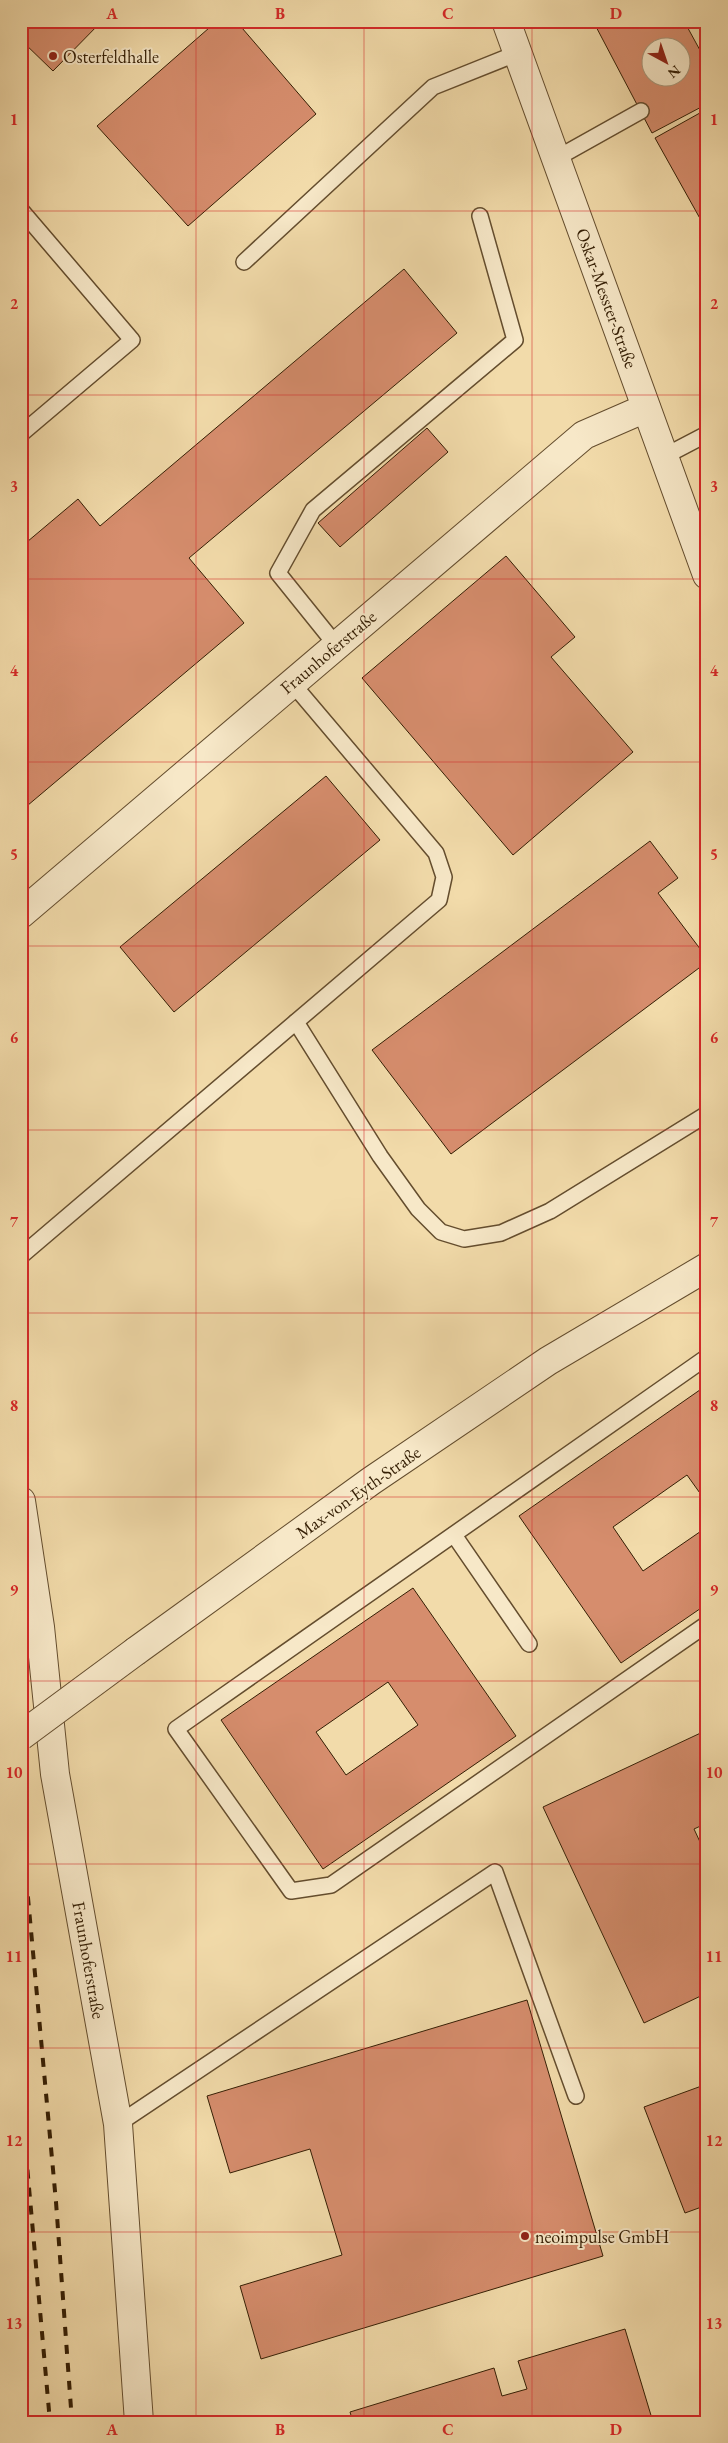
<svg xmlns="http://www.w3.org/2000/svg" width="728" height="2443" viewBox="0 0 728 2443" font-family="'EB Garamond',serif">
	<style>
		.building { fill: #d68d6d; stroke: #341e04; fill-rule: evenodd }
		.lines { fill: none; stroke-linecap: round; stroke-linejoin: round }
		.service-casing { stroke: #644d2e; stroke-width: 18 }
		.minor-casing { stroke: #644d2e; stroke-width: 30 }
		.service { stroke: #f7e8c8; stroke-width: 15 }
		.minor { stroke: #f7e8c8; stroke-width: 28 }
		.rail { stroke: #341e04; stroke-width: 4; stroke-dasharray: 9 9; stroke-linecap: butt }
		.minor-bridge-casing { stroke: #644d2e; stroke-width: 30; stroke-linecap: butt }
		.minor-bridge { stroke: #f7e8c8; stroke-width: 28 }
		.grid { fill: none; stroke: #d62828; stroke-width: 1; stroke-opacity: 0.55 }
		.poi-dot { fill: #8f2418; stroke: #f7e8c8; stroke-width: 2 }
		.labels { text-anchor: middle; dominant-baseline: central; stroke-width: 4; stroke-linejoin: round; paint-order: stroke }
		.poi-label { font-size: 18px; fill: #341e04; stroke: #f7e8c8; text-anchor: start }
		.street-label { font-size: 18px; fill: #341e04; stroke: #f7e8c8 }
		.neatline { fill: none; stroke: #d62828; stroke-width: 2 }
		.grid-label { font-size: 16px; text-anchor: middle; font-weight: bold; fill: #d62828 }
	</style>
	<rect width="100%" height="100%" fill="#f2dbaa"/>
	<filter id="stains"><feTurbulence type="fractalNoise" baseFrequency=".004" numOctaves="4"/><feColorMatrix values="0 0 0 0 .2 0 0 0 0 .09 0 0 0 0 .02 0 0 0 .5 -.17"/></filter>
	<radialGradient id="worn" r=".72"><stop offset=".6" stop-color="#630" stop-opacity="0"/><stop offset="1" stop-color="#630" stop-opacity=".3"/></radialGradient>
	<!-- building -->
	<g class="building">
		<polygon points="21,21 102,21 53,71 21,40"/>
		<polygon points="217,21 236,21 316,114 188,226 97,126"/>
		<path d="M593 21H684L707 63V104L652 133ZM650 48H680V78H650Z"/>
		<polygon points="707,109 707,231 655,138"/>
		<polygon points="404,269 457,333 189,558 244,623 21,811 21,547 78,499 100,526"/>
		<polygon points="427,428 448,452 340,547 318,523"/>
		<polygon points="506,556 575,637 551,657 633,752 513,855 362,678"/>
		<polygon points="326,776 380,840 174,1012 120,947"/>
		<polygon points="650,841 678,878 658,893 707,958 707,962 451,1154 372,1050"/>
		<polygon points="707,1385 707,1503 687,1475 613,1527 643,1571 707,1527 707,1604 621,1663 519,1516"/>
		<path d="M413 1588 516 1736 323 1869 221 1720ZM388 1682 418 1725 346 1775 316 1732Z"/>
		<polygon points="707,1730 707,1823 694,1829 707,1857 707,1993 644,2023 543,1807"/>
		<polygon points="527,2000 603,2256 261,2359 240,2286 342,2255 310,2149 230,2173 207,2096"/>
		<polygon points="707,2084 707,2205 685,2213 644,2107"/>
		<polygon points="625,2329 653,2422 353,2422 350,2412 494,2368 502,2396 527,2389 518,2361"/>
	</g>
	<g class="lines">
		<!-- service casing -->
		<g class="service-casing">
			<g id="service">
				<polyline points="557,158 641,111"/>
				<polyline points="21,210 132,340 21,434"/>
				<polyline points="244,262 433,87 518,53"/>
				<polyline points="663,457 707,434"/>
				<polyline points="336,645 278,573 313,510 515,340 480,216"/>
				<polyline points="296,1022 380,1156 418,1209 441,1232 464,1239 501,1233 550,1211 707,1114"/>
				<polyline points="21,1256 439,900 444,877 436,853 292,683"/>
				<polyline points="707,1357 176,1729 291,1891 331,1885 707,1624"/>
				<polyline points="454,1535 529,1644"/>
				<polyline points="118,2124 495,1872 576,2096"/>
			</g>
		</g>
		<!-- minor casing -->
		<g class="minor-casing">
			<g id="minor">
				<polyline points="506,21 707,575"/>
				<polyline points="21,914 584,435 646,408"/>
				<polyline points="21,1501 40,1627 55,1774 118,2124 139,2422"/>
				<polyline points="136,1651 371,1481 548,1361 707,1267"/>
			</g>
		</g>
		<!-- service -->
		<use href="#service" class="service"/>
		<!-- minor -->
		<use href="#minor" class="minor"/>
		<!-- rail -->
		<g class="rail">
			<polyline points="21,1843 27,1887 56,2202 72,2422"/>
			<polyline points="21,2098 50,2422"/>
		</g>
		<!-- minor-bridge casing -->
		<g class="minor-bridge-casing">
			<polyline id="minor-bridge" points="21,1736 136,1651"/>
		</g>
		<!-- minor-bridge -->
		<use href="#minor-bridge" class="minor-bridge"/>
	</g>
	<!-- grid -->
	<path class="grid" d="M196 21V2422M364 21V2422M532 21V2422M21 211H707M21 395H707M21 579H707M21 762H707M21 946H707M21 1130H707M21 1313H707M21 1497H707M21 1681H707M21 1864H707M21 2048H707M21 2232H707"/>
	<!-- markers -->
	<g class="poi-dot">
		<circle cx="53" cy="56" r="5"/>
		<circle cx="525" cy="2236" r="5"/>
	</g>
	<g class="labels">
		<!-- poi labels -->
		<g class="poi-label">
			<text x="63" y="56">Osterfeldhalle</text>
			<text x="535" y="2236">neoimpulse GmbH</text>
		</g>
		<!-- street labels -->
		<g class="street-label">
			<text transform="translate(607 298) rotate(70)">Oskar-Messter-Straße</text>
			<text transform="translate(328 652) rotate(-40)">Fraunhoferstraße</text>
			<text transform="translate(358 1492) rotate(-35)">Max-von-Eyth-Straße</text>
			<text transform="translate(89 1960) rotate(80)">Fraunhoferstraße</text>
		</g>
	</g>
	<!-- margin -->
	<rect width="728" height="2443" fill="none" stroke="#f2dbaa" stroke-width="55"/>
	<!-- north arrow -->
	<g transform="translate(666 62) rotate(140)"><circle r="24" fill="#f7e8c8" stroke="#a9977a"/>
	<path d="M0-4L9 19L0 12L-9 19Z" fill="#8f2418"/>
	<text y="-8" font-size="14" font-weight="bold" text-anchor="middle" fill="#341e04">N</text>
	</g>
	<rect x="28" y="28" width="672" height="2388" class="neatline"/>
	<g class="grid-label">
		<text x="112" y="19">A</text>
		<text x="280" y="19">B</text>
		<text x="448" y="19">C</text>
		<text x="616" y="19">D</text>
		<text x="14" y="125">1</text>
		<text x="714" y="125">1</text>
		<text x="14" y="309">2</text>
		<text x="714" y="309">2</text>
		<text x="14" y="492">3</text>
		<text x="714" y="492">3</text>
		<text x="14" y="676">4</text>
		<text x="714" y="676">4</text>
		<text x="14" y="860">5</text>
		<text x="714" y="860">5</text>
		<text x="14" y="1043">6</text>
		<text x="714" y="1043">6</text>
		<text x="14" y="1227">7</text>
		<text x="714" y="1227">7</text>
		<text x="14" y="1411">8</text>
		<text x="714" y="1411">8</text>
		<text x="14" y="1595">9</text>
		<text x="714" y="1595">9</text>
		<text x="14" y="1778">10</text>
		<text x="714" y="1778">10</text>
		<text x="14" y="1962">11</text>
		<text x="714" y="1962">11</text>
		<text x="14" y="2146">12</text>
		<text x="714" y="2146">12</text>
		<text x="14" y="2329">13</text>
		<text x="714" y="2329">13</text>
		<text x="112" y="2435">A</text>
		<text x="280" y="2435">B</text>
		<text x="448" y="2435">C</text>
		<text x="616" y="2435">D</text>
	</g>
	<rect width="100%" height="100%" filter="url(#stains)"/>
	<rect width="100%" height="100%" fill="url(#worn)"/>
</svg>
